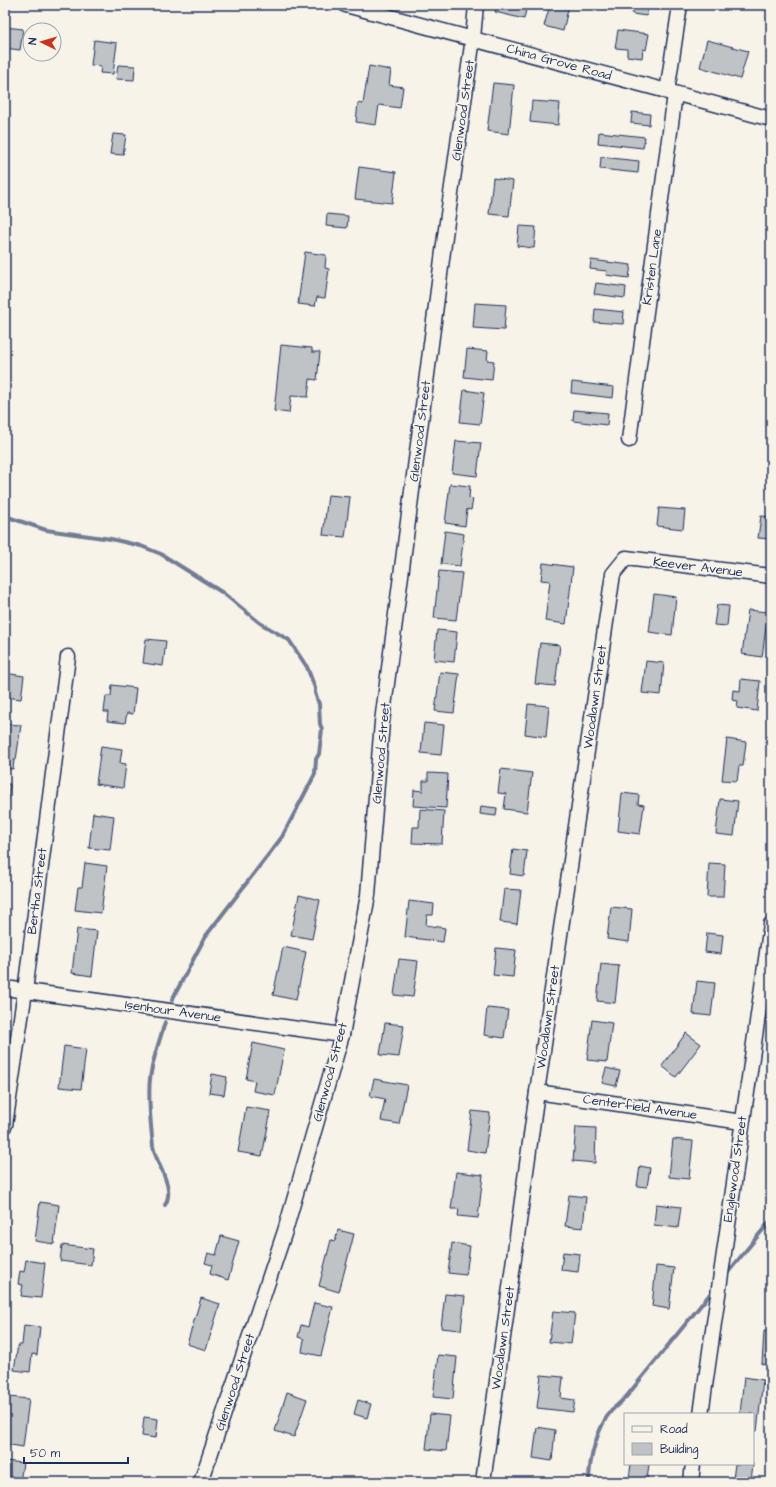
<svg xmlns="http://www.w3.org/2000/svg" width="776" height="1487" viewBox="0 0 776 1487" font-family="'Architects Daughter',sans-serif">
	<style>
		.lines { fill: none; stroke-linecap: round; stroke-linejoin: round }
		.stream { stroke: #727c95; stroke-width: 4 }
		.building { fill: #c0c3c5; stroke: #1b2f5e }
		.minor-casing { stroke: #1b2f5e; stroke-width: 17 }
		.minor { stroke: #f7f3e8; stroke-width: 14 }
		.labels { text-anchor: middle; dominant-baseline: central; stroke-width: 3.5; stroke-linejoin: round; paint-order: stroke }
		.street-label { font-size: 13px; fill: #1b2f5e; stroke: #f7f3e8 }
	</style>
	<rect width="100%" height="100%" fill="#f7f3e8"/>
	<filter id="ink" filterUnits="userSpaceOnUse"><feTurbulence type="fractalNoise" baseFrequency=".025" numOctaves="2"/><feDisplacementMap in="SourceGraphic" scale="8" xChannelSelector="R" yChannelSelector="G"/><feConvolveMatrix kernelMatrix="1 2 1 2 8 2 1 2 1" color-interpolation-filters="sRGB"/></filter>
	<g filter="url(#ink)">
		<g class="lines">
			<!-- stream -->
			<g class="stream">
				<polyline points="5,516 46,530 111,539 141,546 161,554 223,593 260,623 289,640 307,667 315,688 315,693 319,704 320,724 322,729 319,754 316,759 315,774 282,837 205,937 172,1000"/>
				<path d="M165 1205C176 1187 156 1165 153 1146 151 1128 148 1097 150 1079 152 1060 160 1040 165 1022"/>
				<polyline points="725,1276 771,1220"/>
				<path d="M589 1482C589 1460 597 1427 612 1410 616 1406 621 1402 626 1397L714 1289"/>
			</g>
		</g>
		<!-- building -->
		<g class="building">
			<polygon points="497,5 527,5 524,19 495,12"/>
			<polygon points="550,5 569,5 563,31 544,26"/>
			<polygon points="621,5 653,5 652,7 648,7 647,16 632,14 633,7"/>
			<polygon points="5,27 23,29 20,50 5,48"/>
			<polygon points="618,30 649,34 646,50 643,49 642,58 627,56 627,49 615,48"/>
			<polygon points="94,40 117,43 113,74 100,73 101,66 91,65"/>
			<polygon points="707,40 748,51 740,79 700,67"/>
			<polygon points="118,65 135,66 134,80 116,79"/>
			<polygon points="369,66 391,70 389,85 403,87 400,108 379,105 376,125 356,122 358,103 363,104"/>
			<polygon points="493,83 514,85 509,134 487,131"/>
			<polygon points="532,101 560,103 558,125 530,122"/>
			<polygon points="632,112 650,114 649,125 631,123"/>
			<polygon points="599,132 645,137 643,148 598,143"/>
			<polygon points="113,134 126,135 123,155 110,154"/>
			<polygon points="601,157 639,161 638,173 600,169"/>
			<polygon points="359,167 396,172 392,203 355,199"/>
			<polygon points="493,178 513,181 509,216 489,214"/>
			<polygon points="327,214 348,216 347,228 326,226"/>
			<polygon points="519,226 536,227 534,248 517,246"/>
			<polygon points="305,252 326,255 325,268 329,269 325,298 317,297 315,306 298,304"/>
			<polygon points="591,260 631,265 629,278 606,275 607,271 590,269"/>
			<polygon points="596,283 626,287 625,298 594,294"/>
			<polygon points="475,303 506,305 504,330 473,328"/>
			<polygon points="595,309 624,312 623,324 594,322"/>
			<polygon points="281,345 312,348 312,352 320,352 317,380 310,379 308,397 291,396 289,413 274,411"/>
			<polygon points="467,349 488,351 487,360 494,361 492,380 464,377"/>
			<polygon points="572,382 614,387 613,398 571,393"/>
			<polygon points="464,390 484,393 480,424 460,422"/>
			<polygon points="574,410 608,413 607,425 573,421"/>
			<polygon points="456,441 481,443 477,476 452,473"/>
			<polygon points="450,484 470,486 469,498 473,499 471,510 467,509 465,526 445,523"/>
			<polygon points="328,495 350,497 345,537 323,535"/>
			<polygon points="659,508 685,510 683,529 657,526"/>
			<polygon points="761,516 771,517 771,539 758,538"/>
			<polygon points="445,531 464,534 460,566 441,564"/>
			<polygon points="543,563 573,567 566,624 545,621 550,581 541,580"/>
			<polygon points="439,571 462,573 456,620 434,618"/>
			<polygon points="654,594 676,597 672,635 649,632"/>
			<polygon points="717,605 729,606 727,626 714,625"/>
			<polygon points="748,610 768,612 762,657 742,654"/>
			<polygon points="437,630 457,632 454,662 434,660"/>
			<polygon points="146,639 166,641 163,666 143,663"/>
			<polygon points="540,643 560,645 555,686 535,684"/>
			<polygon points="646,661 664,663 661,695 642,693"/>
			<polygon points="440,672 459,674 454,713 435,711"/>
			<polygon points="5,673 24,676 21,699 5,697"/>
			<polygon points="741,679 760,681 757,711 737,708 738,701 732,700 733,690 740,691"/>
			<polygon points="112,685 136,688 133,714 127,713 125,723 107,721 108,712 104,712 106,696 111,696"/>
			<polygon points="528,704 549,706 546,737 525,734"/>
			<polygon points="424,723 444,725 441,755 421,753"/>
			<polygon points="5,724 21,725 16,760 14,760 13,769 5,768"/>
			<polygon points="727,739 746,742 743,766 739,766 737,781 722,780"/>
			<polygon points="101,746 122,749 120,763 126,764 123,788 96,784"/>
			<polygon points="501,769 532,773 527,812 504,809 506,794 498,793"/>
			<polygon points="428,773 448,774 446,808 413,806 414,790 423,791 423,781 428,781"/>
			<polygon points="5,784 10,784 5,826"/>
			<polygon points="622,793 639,795 638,804 644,805 640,834 618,831"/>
			<polygon points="720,799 738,801 734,836 716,834"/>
			<polygon points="481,806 497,808 496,816 480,814"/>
			<polygon points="420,809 444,811 442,844 412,843 413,827 419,827"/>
			<polygon points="93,813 114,816 110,850 89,848"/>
			<polygon points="513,849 527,851 524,876 510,874"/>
			<polygon points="85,863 107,866 101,913 75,910 78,887 82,887"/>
			<polygon points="709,863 725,864 723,897 707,897"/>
			<polygon points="504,889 521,890 517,924 500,922"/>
			<polygon points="299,895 320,900 312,939 291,935"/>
			<polygon points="409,901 434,904 433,915 427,915 426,925 445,928 443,942 405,937"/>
			<polygon points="611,907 632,909 629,942 607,939"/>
			<polygon points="77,929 97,931 92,976 72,973"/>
			<polygon points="707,933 723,935 721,954 705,952"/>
			<polygon points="283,947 306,952 296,1000 273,995"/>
			<polygon points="496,948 516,950 513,977 493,975"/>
			<polygon points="399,959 418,961 413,997 394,995"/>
			<polygon points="601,964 619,966 615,1003 597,1001"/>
			<polygon points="697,981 715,983 711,1016 693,1014"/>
			<polygon points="487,1008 508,1010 504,1038 484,1035"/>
			<polygon points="592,1020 612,1023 607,1062 587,1060"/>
			<polygon points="385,1023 404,1025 399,1057 380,1055"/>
			<polygon points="686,1033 701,1044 676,1077 662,1066"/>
			<polygon points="253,1043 284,1050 275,1095 253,1091 255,1081 246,1079"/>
			<polygon points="64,1046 86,1049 81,1089 59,1087"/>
			<polygon points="606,1068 620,1071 616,1086 602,1083"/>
			<polygon points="212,1074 227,1077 224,1095 209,1093"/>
			<polygon points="374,1079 407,1085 399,1124 381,1121 385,1099 370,1096"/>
			<polygon points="246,1107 271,1111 262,1156 238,1152"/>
			<polygon points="472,1111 490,1113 485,1153 467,1150"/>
			<polygon points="576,1127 596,1128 595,1163 573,1161"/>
			<polygon points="673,1139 693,1141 689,1179 669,1177"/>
			<polygon points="640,1166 650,1168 647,1187 637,1186"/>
			<polygon points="456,1172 483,1175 478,1218 458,1216 459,1209 451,1209"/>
			<polygon points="569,1195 586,1197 583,1228 565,1226"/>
			<polygon points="40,1202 59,1205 54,1244 35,1241"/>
			<polygon points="656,1204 681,1207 678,1228 654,1225"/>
			<polygon points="338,1230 354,1234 339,1292 319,1286 331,1240 335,1241"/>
			<polygon points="221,1236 239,1241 228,1280 210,1274 212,1265 205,1263 208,1253 216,1255"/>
			<polygon points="452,1243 470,1246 466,1275 448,1273"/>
			<polygon points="62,1245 93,1249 91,1265 60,1261"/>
			<polygon points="563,1252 580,1254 578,1272 561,1270"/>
			<polygon points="26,1260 45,1263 41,1298 21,1296 23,1285 18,1284 20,1271 24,1272"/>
			<polygon points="656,1266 674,1268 669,1309 652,1306"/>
			<polygon points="445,1294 465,1296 461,1330 441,1328"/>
			<polygon points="201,1298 220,1304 206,1350 187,1344"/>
			<polygon points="314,1303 333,1307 321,1356 302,1352 304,1339 298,1337 301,1325 308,1327"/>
			<polygon points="553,1311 575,1313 571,1344 549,1342"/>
			<polygon points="24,1325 40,1327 37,1355 32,1354 30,1372 14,1370 18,1345 22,1345"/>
			<polygon points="764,1331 771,1332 771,1365 762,1364"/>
			<polygon points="438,1355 457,1357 453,1399 433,1397"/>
			<polygon points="541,1375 563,1377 561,1398 575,1400 573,1412 537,1408"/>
			<polygon points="744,1377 763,1380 757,1431 753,1431 753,1414 740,1414"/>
			<polygon points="287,1392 307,1399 294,1437 275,1431"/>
			<polygon points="9,1397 29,1399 23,1447 5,1444 5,1425"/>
			<polygon points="358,1400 371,1404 367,1418 354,1414"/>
			<polygon points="430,1414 450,1416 446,1451 426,1449"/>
			<polygon points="144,1417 158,1419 156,1438 142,1436"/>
			<polygon points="537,1427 555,1430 552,1461 533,1458"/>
			<polygon points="5,1461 23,1463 20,1482 5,1482"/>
			<polygon points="631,1464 649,1464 647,1480 629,1478"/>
			<polygon points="735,1464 753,1464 751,1481 733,1479"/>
		</g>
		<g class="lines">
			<!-- minor casing -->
			<g class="minor-casing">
				<g id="minor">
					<polyline points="346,5 771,119"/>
					<polyline points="667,92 680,5"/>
					<polyline points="629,440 675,94"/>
					<polyline points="5,988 342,1035"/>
					<polyline points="537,1092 742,1122"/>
					<polyline points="5,1125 25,991 68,657"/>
					<polyline points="701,1414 771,924"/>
					<polyline points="201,1482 285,1231 342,1035 368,895 382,722 445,236 473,38 476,5"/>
					<polyline points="483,1482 537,1092 613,574 626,558 771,576"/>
					<polyline points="691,1482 693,1464"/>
				</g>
			</g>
			<!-- minor -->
			<use href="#minor" class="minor"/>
		</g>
	</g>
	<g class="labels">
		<!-- street labels -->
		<g class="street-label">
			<text transform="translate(559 62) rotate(15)">China Grove Road</text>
			<text transform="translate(463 110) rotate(-82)">Glenwood Street</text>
			<text transform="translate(652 267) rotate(-82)">Kristen Lane</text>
			<text transform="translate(420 431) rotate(-83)">Glenwood Street</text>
			<text transform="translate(698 567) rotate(7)">Keever Avenue</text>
			<text transform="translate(595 697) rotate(-82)">Woodlawn Street</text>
			<text transform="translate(381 753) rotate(-85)">Glenwood Street</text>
			<text transform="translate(37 891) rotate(-83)">Bertha Street</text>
			<text transform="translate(173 1011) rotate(8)">Isenhour Avenue</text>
			<text transform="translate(548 1017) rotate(-82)">Woodlawn Street</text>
			<text transform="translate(330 1072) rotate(-75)">Glenwood Street</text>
			<text transform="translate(640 1107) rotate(8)">Centerfield Avenue</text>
			<text transform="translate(735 1169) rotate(-82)">Englewood Street</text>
			<text transform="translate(503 1338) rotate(-82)">Woodlawn Street</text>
			<text transform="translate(235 1382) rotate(-72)">Glenwood Street</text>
		</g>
	</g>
	<!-- margin -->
	<rect width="776" height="1487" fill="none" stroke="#f7f3e8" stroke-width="20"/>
	<rect x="10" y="10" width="756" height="1467" fill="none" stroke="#1b2f5e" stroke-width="1.5" filter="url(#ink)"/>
	<!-- legend -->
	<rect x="624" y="1413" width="130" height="52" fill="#f7f3e8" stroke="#9fa5b1"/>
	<rect x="632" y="1426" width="20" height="6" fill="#f7f3e8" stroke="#9fa5b1"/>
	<text x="660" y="1433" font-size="12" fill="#1b2f5e">Road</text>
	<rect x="632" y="1443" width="20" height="12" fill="#c0c3c5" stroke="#9fa5b1"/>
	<text x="660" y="1453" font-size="12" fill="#1b2f5e">Building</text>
	<!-- north arrow -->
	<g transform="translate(42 42) rotate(275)"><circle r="19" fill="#f7f3e8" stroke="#9fa5b1"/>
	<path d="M0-3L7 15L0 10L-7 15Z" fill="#c8321e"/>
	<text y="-6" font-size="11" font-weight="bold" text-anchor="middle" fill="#1b2f5e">N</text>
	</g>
	<!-- scale -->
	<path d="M24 1457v6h104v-6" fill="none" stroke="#1b2f5e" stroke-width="2"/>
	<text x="30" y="1457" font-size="12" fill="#1b2f5e" stroke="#f7f3e8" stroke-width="3" paint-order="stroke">50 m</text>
</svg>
